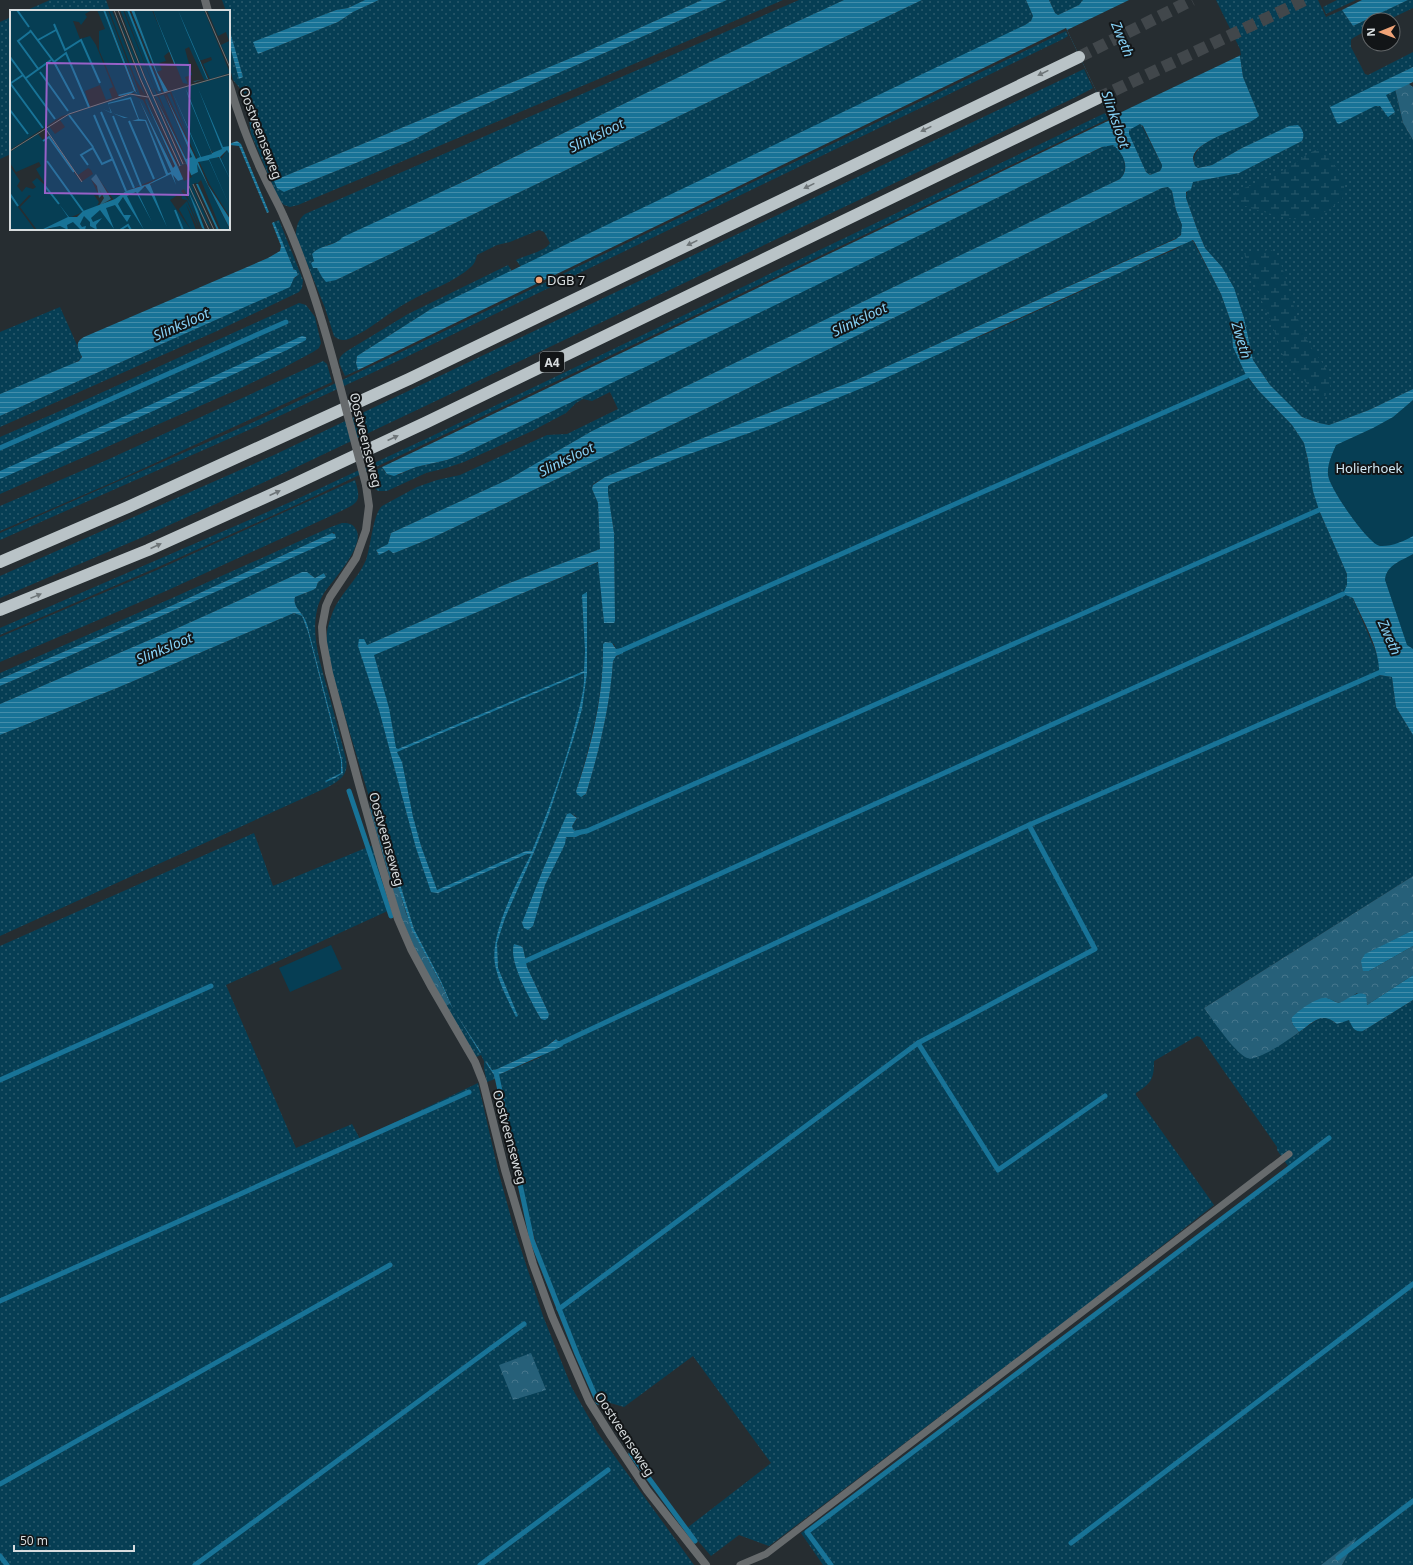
<svg xmlns="http://www.w3.org/2000/svg" width="1413" height="1565" viewBox="0 0 1413 1565" font-family="'Noto Sans',sans-serif">
	<style>
		.grass { fill: url(#grass-dots); fill-rule: evenodd }
		.forest { fill: url(#forest-crowns) }
		.wetland { fill: url(#wetland-marsh) }
		.green { fill: #063e54 }
		.water { fill: url(#water-rules); fill-rule: evenodd }
		.pier { fill: #262d31 }
		.lines { fill: none; stroke-linecap: round; stroke-linejoin: round }
		.stream { stroke: #187397; stroke-width: 5 }
		.motorway-tunnel { stroke: #41474b; stroke-width: 12; stroke-dasharray: 12 6; stroke-linecap: butt }
		.service { stroke: #676b6d; stroke-width: 7 }
		.minor { stroke: #676b6d; stroke-width: 8 }
		.motorway { stroke: #b9c3c7; stroke-width: 12 }
		.minor-bridge { stroke: #676b6d; stroke-width: 8 }
		.oneway { fill: #6e7578 }
		.poi-dot { fill: #efa377; stroke: #121517; stroke-width: 1.5 }
		.labels { text-anchor: middle; dominant-baseline: central; stroke-width: 4; stroke-linejoin: round; paint-order: stroke }
		.shield { fill: #121517; stroke: #9ca0a2; stroke-width: 1 }
		.shield-label { font-size: 12px; font-weight: bold; fill: #d7dcde }
		.street-label { font-size: 13px; fill: #d7dcde; stroke: #121517 }
		.poi-label { font-size: 13px; fill: #d7dcde; stroke: #121517; text-anchor: start }
		.park-label { font-size: 13px; fill: #d0e8f4; stroke: #121517 }
		.water-label { font-size: 14px; font-style: italic; fill: #87d2f7; stroke: #121517 }
		.inset-river { fill: none; stroke: #187397; stroke-width: 2 }
		.inset-road { fill: none; stroke: #6d7376; stroke-width: 1 }
		.view { fill: #9761c8; fill-opacity: 0.15; stroke: #9761c8; stroke-width: 2 }
		.inset-edge { fill: none; stroke: #d7dcde; stroke-width: 2 }
	</style>
	<defs>
		<pattern id="grass-dots" width="8" height="8" patternUnits="userSpaceOnUse"><rect width="8" height="8" fill="#063e54"/><path d="M2 2h.1M6 6h.1" fill="none" stroke="#2a596c" stroke-width="1.8" stroke-linecap="round"/></pattern>
		<pattern id="forest-crowns" width="20" height="18" patternUnits="userSpaceOnUse"><rect width="20" height="18" fill="#266079"/><path d="M2 6a3 3 0 1 1 6 0M12 15a3 3 0 1 1 6 0" fill="none" stroke="#45768c"/></pattern>
		<pattern id="wetland-marsh" width="20" height="14" patternUnits="userSpaceOnUse"><rect width="20" height="14" fill="#063e54"/><path d="M1 5h8M5 5V1M11 12h8M15 12V8" fill="none" stroke="#2a596c"/></pattern>
		<pattern id="water-rules" width="6" height="5" patternUnits="userSpaceOnUse"><rect width="6" height="5" fill="#187397"/><path d="M0 2.5h6" fill="none" stroke="#448daa"/></pattern>
	</defs>
	<rect width="100%" height="100%" fill="#262d31"/>
	<!-- grass -->
	<g class="grass">
		<polygon points="50,0 106,0 110,11 25,11"/>
		<polygon points="222,0 365,0 348,8 336,10 254,42 258,54 338,22 353,12 379,0 702,0 583,53 280,178 256,120 284,192 413,140 461,115 727,0 783,0 594,81 298,205 290,207 284,205 279,200 251,134 249,121 255,116 253,109 250,109 244,93 233,80 229,65 229,43 239,78 243,77 229,29 229,11 226,11"/>
		<path d="M799 0H844L714 60 338 242C328 244 320 248 312 254L314 260 312 263 313 268H317L324 280H336L922 0H1026L1033 16 1031 21 1020 28 521 267 516 260C526 255 546 251 550 243L544 232 539 230 510 242 497 245 477 255C476 259 475 263 472 266 454 283 428 290 408 302 388 313 371 329 351 338 345 341 339 341 334 336L325 308 296 236C296 226 298 220 305 214Z"/>
		<polygon points="1049,0 1083,0 1079,5 1058,15 1055,13"/>
		<path d="M1214 0H1318L1326 17 1342 10 1353 26 1408 0H1413V8L1388 20H1369V29L1353 38 1351 40V47L1365 74 1368 75 1413 52V67L1330 108 1393 80 1403 123 1413 140V389L1369 410 1329 425 1319 423 1302 417 1292 408 1270 385 1253 360 1244 318 1222 267 1205 248 1197 229 1186 198 1189 181 1294 125 1242 148 1212 165 1198 168 1195 166C1186 139 1244 130 1258 116L1243 77 1239 50Z"/>
		<polygon points="1337,0 1356,0 1326,14 1323,7"/>
		<polygon points="11,17 11,154 0,159 0,22"/>
		<polygon points="1066,31 1068,36 1063,39 402,359 260,425 0,540 0,533 258,420 399,353"/>
		<polygon points="1084,69 1093,88 1076,97 282,474 143,537 0,598 0,576 274,455"/>
		<polygon points="1105,113 1108,119 296,505 156,568 0,635 0,628 295,500 432,436"/>
		<polygon points="1141,124 1162,165 1162,167 1160,171 1150,175 1146,172 1129,135 1129,130 1136,125"/>
		<path d="M1109 144C1122 145 1131 169 1120 179L592 431 509 479 391 533 388 544 376 550 378 554 390 550 397 552 434 537 697 413 1162 188 1168 187 1172 191 1176 210 1182 225V232L1179 237 856 380 708 436 605 477 593 484 592 489 598 503 600 549 504 585 367 645 374 654 599 562 604 623H614L615 620 614 533 608 494V486L611 484 986 334 1084 290 1119 273 1174 250 1188 241H1193L1221 294 1231 322 1233 347 1247 376 1258 390 1292 425 1304 443 1319 510 1347 574V585L1376 652 1380 663 1379 675 1392 677 1396 707 1413 735V876L1204 1008 1237 1050 1292 1037 1318 1019 1324 1017 1328 1018 1337 1024 1349 1019 1363 1031 1413 1000V1565H1342L1356 1538 1321 1565H823L801 1533 1290 1169 1277 1150V1147L1200 1037 1197 1036 1154 1061C1154 1080 1151 1083 1136 1093V1095L1214 1205 1088 1304 769 1546 739 1535 711 1556 687 1528 771 1463 693 1356 624 1407 600 1400C561 1321 528 1230 510 1144 505 1121 502 1098 498 1075L539 1058 561 1041H558L555 1039 547 1046 495 1070H492L487 1062 486 1063 494 1075 495 1079 487 1082 484 1069V1061L481 1055 476 1057 445 1006 450 1004 480 1053 481 1052 453 1009 441 981 414 929 390 852 379 808 375 802 371 803C360 767 349 731 339 695 334 677 328 659 327 641 326 633 328 625 331 617 338 595 357 581 366 560 371 546 373 514 382 506L417 487 437 480 460 475 547 435 567 434 618 409 610 392 592 401 583 399 576 403 566 413 532 431 464 462 446 468 426 473 387 491H378L373 487 372 472 382 467 385 472 398 475 416 467 447 460 460 455ZM605 642 614 644 616 649H618L619 655 614 658 613 661C610 707 599 750 586 794L584 796 576 791C591 744 604 694 603 644ZM569 813 576 816 577 819 572 826 573 829 575 831 580 830 582 834 576 837H566L564 844 545 885 522 925 544 867 567 815ZM514 944 521 946 523 948 527 967 549 1014 540 1017 538 1014 515 961Z"/>
		<path d="M279 220 303 280 302 288 299 292 217 331 0 427V416L213 321 293 280 298 275C286 260 282 239 274 222Z"/>
		<path d="M508 265 512 271 431 309 357 356 356 363 358 370 345 376C340 363 334 360 347 351L408 314Z"/>
		<polygon points="299,303 306,305 315,317 321,343 319,348 313,352 285,367 243,387 0,494 0,437 83,401"/>
		<polygon points="60,307 81,354 81,359 71,365 0,394 0,332"/>
		<polygon points="323,361 327,364 332,382 118,480 0,531 0,506 109,459"/>
		<path d="M355 480C363 505 356 503 335 514L166 591 0 662V637L157 570Z"/>
		<path d="M342 523C347 523 352 523 355 528 368 543 332 581 324 593 321 598 318 604 317 610 311 637 321 665 328 691 334 713 340 736 346 759 349 774 341 780 328 787L0 936V735L117 688 294 613 302 616 308 632 341 761V773L325 782 343 773V766L309 632 303 616 295 605V597L313 590 316 588 318 582 326 577 324 573 315 578 310 574 302 572 182 626 0 704V686L175 610 336 537 334 532 332 533 173 605 0 679V673L170 599 331 527Z"/>
		<polygon points="254,833 273,886 373,845 392,909 226,985 296,1148 352,1124 360,1139 478,1083 498,1170 513,1225 543,1316 572,1388 597,1432 694,1565 0,1565 0,946"/>
	</g>
	<!-- forest -->
	<g class="forest">
		<polygon points="1401,78 1413,87 1413,140 1403,123 1393,80"/>
		<path d="M375 802 374 806 406 913C418 945 437 973 450 1004L445 1006 415 949 400 915 370 810V804Z"/>
		<path d="M1413 876V930L1366 954 1369 971 1413 946V975L1367 1005 1357 993 1345 1001 1339 1003 1327 998 1291 1019 1293 1025 1299 1032C1290 1039 1257 1062 1247 1058 1235 1053 1212 1019 1204 1008Z"/>
		<polygon points="531,1353 546,1390 513,1400 499,1365"/>
		<polygon points="1357,1537 1342,1565 1321,1565"/>
	</g>
	<!-- wetland -->
	<g class="wetland">
		<path d="M1319 149C1333 162 1350 178 1342 199 1335 205 1318 218 1309 220 1300 222 1246 209 1240 203 1236 200 1235 197 1235 192 1254 184 1274 176 1292 165 1301 159 1308 152 1319 149Z"/>
		<path d="M1269 249 1275 252 1280 261C1290 289 1295 321 1311 347 1321 362 1332 371 1330 391L1325 396H1321L1313 391 1283 356 1271 322 1254 283 1244 253 1263 252Z"/>
	</g>
	<!-- green -->
	<g class="green">
		<polygon points="1413,397 1413,670 1324,476 1319,444"/>
		<polygon points="331,945 342,969 290,992 279,968"/>
	</g>
	<!-- water -->
	<g class="water">
		<polygon points="365,0 379,0 353,12 338,22 258,54 253,42 336,10 348,8"/>
		<polygon points="702,0 727,0 461,115 413,140 284,192 277,188 250,123 256,120 280,178 583,53"/>
		<path d="M844 0H922L336 280 326 282 322 277 317 268H313L311 263 314 261 312 254C319 245 336 246 343 237L467 180 714 60Z"/>
		<path d="M1026 0H1049L1055 13 1058 15 1079 5 1083 0H1214L1239 50 1243 77 1259 116C1246 128 1197 139 1193 157 1193 160 1194 163 1195 166L1198 168 1212 165 1242 148 1289 126 1298 125C1303 129 1305 135 1302 141L1239 173 1193 182 1191 189 1186 192V198L1197 229 1205 248 1222 267 1234 288 1244 318 1253 360 1270 385 1302 417 1319 423 1329 425 1369 410 1413 389V400L1393 417 1373 428 1336 445C1332 454 1327 465 1328 475 1329 488 1368 544 1380 546 1390 547 1405 541 1413 536V554C1401 561 1386 565 1385 580L1407 645 1413 649V735L1396 707 1392 677 1379 675C1381 650 1363 621 1353 598L1343 594 1347 585V574L1319 510 1313 491 1308 460 1304 443 1292 425 1258 390 1245 373 1233 347 1231 322 1221 294 1195 243 1193 240 872 384 766 427 678 458 611 484 608 486V493L614 533 615 621 614 623H604L598 562 374 655 389 708 396 748 398 749 584 671 585 651 582 595 587 592V673L582 709 573 740 549 814 534 852 505 918 497 943 498 968 518 1016 516 1017C509 1002 500 986 496 969 487 937 517 883 531 854H527L438 893 431 892 416 848 379 710 358 646 359 639H364L367 645 504 585 600 549 598 503 592 489 593 485 605 477 708 436 856 380 1176 239 1181 235 1182 225 1176 210 1172 191 1168 187 1162 188 697 413 434 537 397 552 393 553 389 550 379 555 376 550 388 544 391 533 509 479 592 431 1120 179C1131 169 1123 152 1113 145L1102 147 763 311 460 455 447 460 416 467 394 476 387 474 382 467 1110 120 1066 28 358 370 356 363 357 356 431 309 1025 25 1031 21 1033 16ZM1140 124 1143 126 1162 165V167L1160 171 1150 175 1146 172 1129 134V130ZM584 673C585 688 580 705 576 721 565 765 549 809 532 851H526L437 890 421 846 413 817 402 762 397 752Z"/>
		<polygon points="1362,0 1408,0 1353,26 1342,10"/>
		<polygon points="229,28 243,77 239,79 229,43"/>
		<polygon points="1413,67 1413,82 1386,95 1395,112 1388,117 1380,106 1375,106 1339,124 1337,123 1330,107"/>
		<polygon points="237,141 241,144 269,212 267,213 239,146 230,145 229,144"/>
		<path d="M274 222 294 270H296L298 275 294 278 290 287 0 416V394L79 361 82 357C78 348 74 343 84 337L268 258 280 251 281 246 272 223Z"/>
		<polygon points="302,336 306,337 306,340 287,350 153,411 0,479 0,471 150,405"/>
		<polygon points="332,533 335,534 336,538 316,547 175,610 0,686 0,679 173,605"/>
		<path d="M302 572H307L315 578 324 573 326 577 318 582 316 588 313 590 295 597C293 606 299 609 303 616 306 620 308 627 309 632L342 760 343 773 335 778 326 782 325 781 341 773V761L308 632 302 616 294 613 117 688 0 735V704L182 626Z"/>
		<path d="M605 642 612 643 616 649 622 648 623 653 616 656 613 661C610 707 599 751 586 794L581 797 577 794 576 791C592 745 604 694 603 644Z"/>
		<polygon points="375,802 379,808 390,852 414,929 441,981 453,1009 481,1052 480,1053 450,1004 440,982 412,930 397,884 374,806"/>
		<polygon points="570,813 577,818 572,826 573,829 575,831 580,830 582,834 576,837 566,837 565,844 545,885 533,926 528,930 524,928 522,923 544,867 567,814"/>
		<polygon points="1413,930 1413,946 1369,971 1363,971 1361,961 1365,954"/>
		<path d="M514 944 521 946 523 948 527 967 549 1014 548 1018 545 1020 541 1019 538 1014C530 998 508 961 514 944Z"/>
		<path d="M1413 975V1000L1363 1031C1354 1033 1352 1026 1349 1020L1337 1024C1321 1011 1314 1022 1299 1032L1293 1025 1291 1019C1296 1012 1318 996 1327 998 1331 999 1335 1002 1339 1003 1348 1000 1356 990 1366 995L1367 1005Z"/>
		<polygon points="556,1039 558,1041 561,1041 563,1046 498,1075 498,1078 495,1079 494,1075 486,1063 487,1062 492,1070 495,1070 547,1046"/>
	</g>
	<!-- pier -->
	<polygon class="pier" points="1129,0 1216,0 1240,49 1241,55 1109,118 1067,30"/>
	<g class="lines">
		<!-- stream -->
		<g class="stream">
			<polyline points="0,448 286,322"/>
			<polyline points="618,652 1247,376"/>
			<polyline points="349,791 391,916"/>
			<polyline points="1029,825 1095,949 918,1043 998,1170 1105,1096"/>
			<polyline points="576,833 587,831 1319,510"/>
			<polyline points="521,963 1343,594"/>
			<polyline points="557,1045 1029,825 1383,671"/>
			<polyline points="496,1072 532,1240 577,1354 598,1402"/>
			<polyline points="0,1080 211,986"/>
			<polyline points="0,1301 469,1092"/>
			<polyline points="559,1309 918,1043"/>
			<polyline points="631,1454 695,1541"/>
			<polyline points="0,1484 390,1265"/>
			<polyline points="1071,1543 1413,1284"/>
			<polyline points="0,1556 7,1565"/>
			<polyline points="1338,1558 1413,1501"/>
			<polyline points="195,1565 524,1324"/>
			<polyline points="480,1565 608,1470"/>
			<polyline points="831,1565 807,1532 1329,1138"/>
		</g>
		<!-- motorway-tunnel -->
		<g class="motorway-tunnel">
			<polyline points="1079,57 1192,0"/>
			<polyline points="1098,98 1305,0"/>
		</g>
		<!-- service -->
		<polyline class="service" points="740,1565 766,1554 1289,1154"/>
		<!-- minor -->
		<g class="minor">
			<polyline points="205,0 208,11"/>
			<path d="M229 83C238 114 249 145 263 174 269 188 277 201 283 215 306 265 322 318 336 371"/>
			<polyline points="366,485 369,506 366,530 356,558 330,597 326,606 322,627 323,642 329,673 358,781 382,867 398,919 411,949 432,988 475,1062 483,1082 505,1170 533,1264 552,1316 589,1401 611,1436 647,1490 706,1565"/>
		</g>
		<!-- motorway -->
		<g class="motorway">
			<polyline points="0,562 128,507 409,379 1079,57"/>
			<polyline points="0,610 148,550 288,487 427,422 1098,98"/>
		</g>
		<!-- minor-bridge -->
		<polyline class="minor-bridge" points="336,371 366,485"/>
	</g>
	<!-- one-way arrows -->
	<defs><path id="oneway-solid" d="M-6-.8H1V-3.2L6.5 0L1 3.2V.8H-6Z"/></defs>
	<g class="oneway">
		<use href="#oneway-solid" transform="translate(1043 73) rotate(154)"/>
		<use href="#oneway-solid" transform="translate(926 129) rotate(154)"/>
		<use href="#oneway-solid" transform="translate(809 186) rotate(154)"/>
		<use href="#oneway-solid" transform="translate(692 243) rotate(154)"/>
		<use href="#oneway-solid" transform="translate(393 438) rotate(-25)"/>
		<use href="#oneway-solid" transform="translate(275 493) rotate(-24)"/>
		<use href="#oneway-solid" transform="translate(156 546) rotate(-24)"/>
		<use href="#oneway-solid" transform="translate(36 596) rotate(-22)"/>
	</g>
	<!-- markers -->
	<circle class="poi-dot" cx="539" cy="280" r="4"/>
	<g class="labels">
		<!-- shield labels -->
		<rect class="shield" x="540" y="352" width="24" height="20" rx="3"/>
		<g class="shield-label">
			<text x="552" y="362">A4</text>
		</g>
		<!-- street labels -->
		<g class="street-label">
			<text transform="translate(261 133) rotate(69)">Oostveenseweg</text>
			<text transform="translate(366 440) rotate(76)">Oostveenseweg</text>
			<text transform="translate(387 839) rotate(74)">Oostveenseweg</text>
			<text transform="translate(510 1137) rotate(75)">Oostveenseweg</text>
			<text transform="translate(625 1434) rotate(57)">Oostveenseweg</text>
		</g>
		<!-- poi labels -->
		<g class="poi-label">
			<text x="547" y="280">DGB 7</text>
		</g>
		<!-- park labels -->
		<g class="park-label">
			<text x="1369" y="468">Holierhoek</text>
		</g>
		<!-- water labels -->
		<g class="water-label">
			<text transform="translate(1123 39) rotate(67)">Zweth</text>
			<text transform="translate(1116 119) rotate(71)">Slinksloot</text>
			<text transform="translate(596 135) rotate(-26)">Slinksloot</text>
			<text transform="translate(859 319) rotate(-26)">Slinksloot</text>
			<text transform="translate(181 324) rotate(-24)">Slinksloot</text>
			<text transform="translate(1242 340) rotate(73)">Zweth</text>
			<text transform="translate(566 459) rotate(-26)">Slinksloot</text>
			<text transform="translate(1390 637) rotate(66)">Zweth</text>
			<text transform="translate(164 648) rotate(-23)">Slinksloot</text>
		</g>
	</g>
	<!-- overview -->
	<g transform="translate(10 10)">
		<rect width="220" height="220" fill="#262d31"/>
		<path d="M0 0H82L75 4 77 7 71 15 69 12 63 11 70 29 80 26 86 35 103 77 99 79 102 88 96 90 90 75 75 81 80 98 52 106 0 140ZM87 0H93L124 82H127L95 0H98L131 87 123 83 108 85 89 40V21L95 19ZM99 0H102L134 82 168 157 137 90 164 158 129 90 161 162 157 163 136 110H129L120 88 128 109 122 111H135L156 165 116 181 104 190 86 165 81 169 89 186 84 185 89 192 87 196 31 220H27L10 197 21 186 19 185 8 197 25 220H0V156L10 171 7 176 12 182 16 177 23 179 26 177 22 172 27 168 36 176 26 159 31 156 29 152 6 162 0 153V142L28 124 33 130 38 126 71 172 83 164 81 160 78 158 68 165 37 123 36 118 39 116 45 124 55 117 50 110 59 105 121 84 133 90 143 111 135 90 137 88 126 70ZM105 0 172 155 171 156 131 68ZM110 0H113L147 85 145 86 148 87 155 102 146 88 175 153 135 66ZM114 0H119L152 83 148 84 144 77ZM120 0 154 82 160 81 153 82ZM124 0H142L152 24 143 0H194L220 63 200 69 193 54 202 50 201 47 189 51 197 69 194 70 179 37 175 39 182 65 175 67 178 74 173 73 160 41 154 46 156 51 149 53 152 60 147 62ZM197 0H220V55L211 35 219 31 216 22 208 26ZM220 65V136L204 143 199 138 202 144 196 147H190L188 150 185 142 188 150 157 84 154 85 182 147 177 150 149 86 160 83 178 127 161 81ZM217 140H220V207L200 175 189 151 204 146 211 149ZM187 154 220 220H211L191 170 188 173 210 220 188 174 185 173 182 175 202 220 189 202 195 220 177 178 193 220 174 179 171 181 180 192 191 220 177 190 172 189 171 183 160 190 181 220H87L141 184 146 192 139 177 145 170 161 164 168 171 174 169 188 162ZM177 191 189 220 176 194 186 220H181L169 199Z" fill="#063e54"/>
		<path d="M86 164 101 189 89 196 94 188 89 179 92 185 89 188 87 176 81 169Z" fill="#266079"/>
		<path d="M138 176 159 220H37L103 193Z" fill="#063e54"/>
		<path d="M93 0H95L127 84 125 81 123 82 122 83 110 86H109L108 85 124 81ZM121 0H124L147 62 158 81 154 82ZM143 0 155 29 176 20 168 0 198 69 194 70 197 69 176 20 155 29 165 53 176 49 185 71 192 70 183 72 185 71 176 49 165 53V56ZM188 78 213 137 220 136V145L217 140 210 147 220 169 209 147 199 149 220 197 199 150 188 152 198 175 220 209V219L187 154 188 162 174 169 168 171 163 165 166 175 161 164 140 174 157 217 141 184 135 176 128 183 142 212 126 182 117 186 134 220 113 187 108 194 114 205H121L117 212 105 195 96 198 104 219 90 200 81 208 83 212 92 208 86 215 87 220 80 216V212L74 206 70 214 72 217 76 216 75 220H71L63 212 57 215 58 220 50 216 31 220 58 207 49 194 59 207H67L73 201 105 189 116 181 138 174 156 165 135 111H122L128 109 120 89 111 91 118 108H125H114L93 99 86 101 93 99 101 103 98 93 121 87 129 109 136 110 158 163 161 162 129 89 163 158 165 156 136 91 168 157 176 153 146 88 176 149 182 147 155 84 186 149 190 147 162 81 191 147 202 144 178 86 176 79 202 143 212 139ZM111 91 118 108 102 103 98 94ZM186 174H188L209 220H207ZM177 178 187 199 195 220 192 218Z" fill="#187397" fill-rule="evenodd"/>
		<path d="M176 153 182 167 174 171 168 157Z" fill="#262d31"/>
		<path class="inset-river" d="M7 0 19 17M118 0 150 81M44 14 55 40 71 30 90 73M20 20 44 52 64 89M21 21 8 31 29 60M28 30 46 20M0 47 45 109M44 52 56 43 79 97M30 62 58 101M16 68 41 50M0 73 33 118M1 73 13 65M0 100 18 124M91 102 124 178M59 105 83 137M84 105 116 181M103 106 131 176M119 111 144 169M33 131 39 127 64 162M37 151 73 201M78 155 71 145 83 138 92 154 103 149M35 176 49 194M0 184 8 196M165 200 173 220M110 220 118 215 121 220"/>
		<path class="inset-road" d="M104 0 130 68 170 156M108 0 134 66 173 154M195 0 220 58M143 86 220 64M35 118 72 172M0 141 59 104 120 84 138 87M183 174 204 220M179 176 199 220"/>
		<path class="view" d="M37 53 180 55 178 185 35 183Z"/>
		<rect width="220" height="220" class="inset-edge"/>
	</g>
	<!-- north arrow -->
	<g transform="translate(1381 32) rotate(269)"><circle r="19" fill="#121517" stroke="#616567"/>
	<path d="M0-3L7 15L0 10L-7 15Z" fill="#efa377"/>
	<text y="-6" font-size="11" font-weight="bold" text-anchor="middle" fill="#d7dcde">N</text>
	</g>
	<!-- scale -->
	<path d="M14 1545v6h120v-6" fill="none" stroke="#d7dcde" stroke-width="2"/>
	<text x="20" y="1545" font-size="12" fill="#d7dcde" stroke="#121517" stroke-width="3" paint-order="stroke">50 m</text>
</svg>
